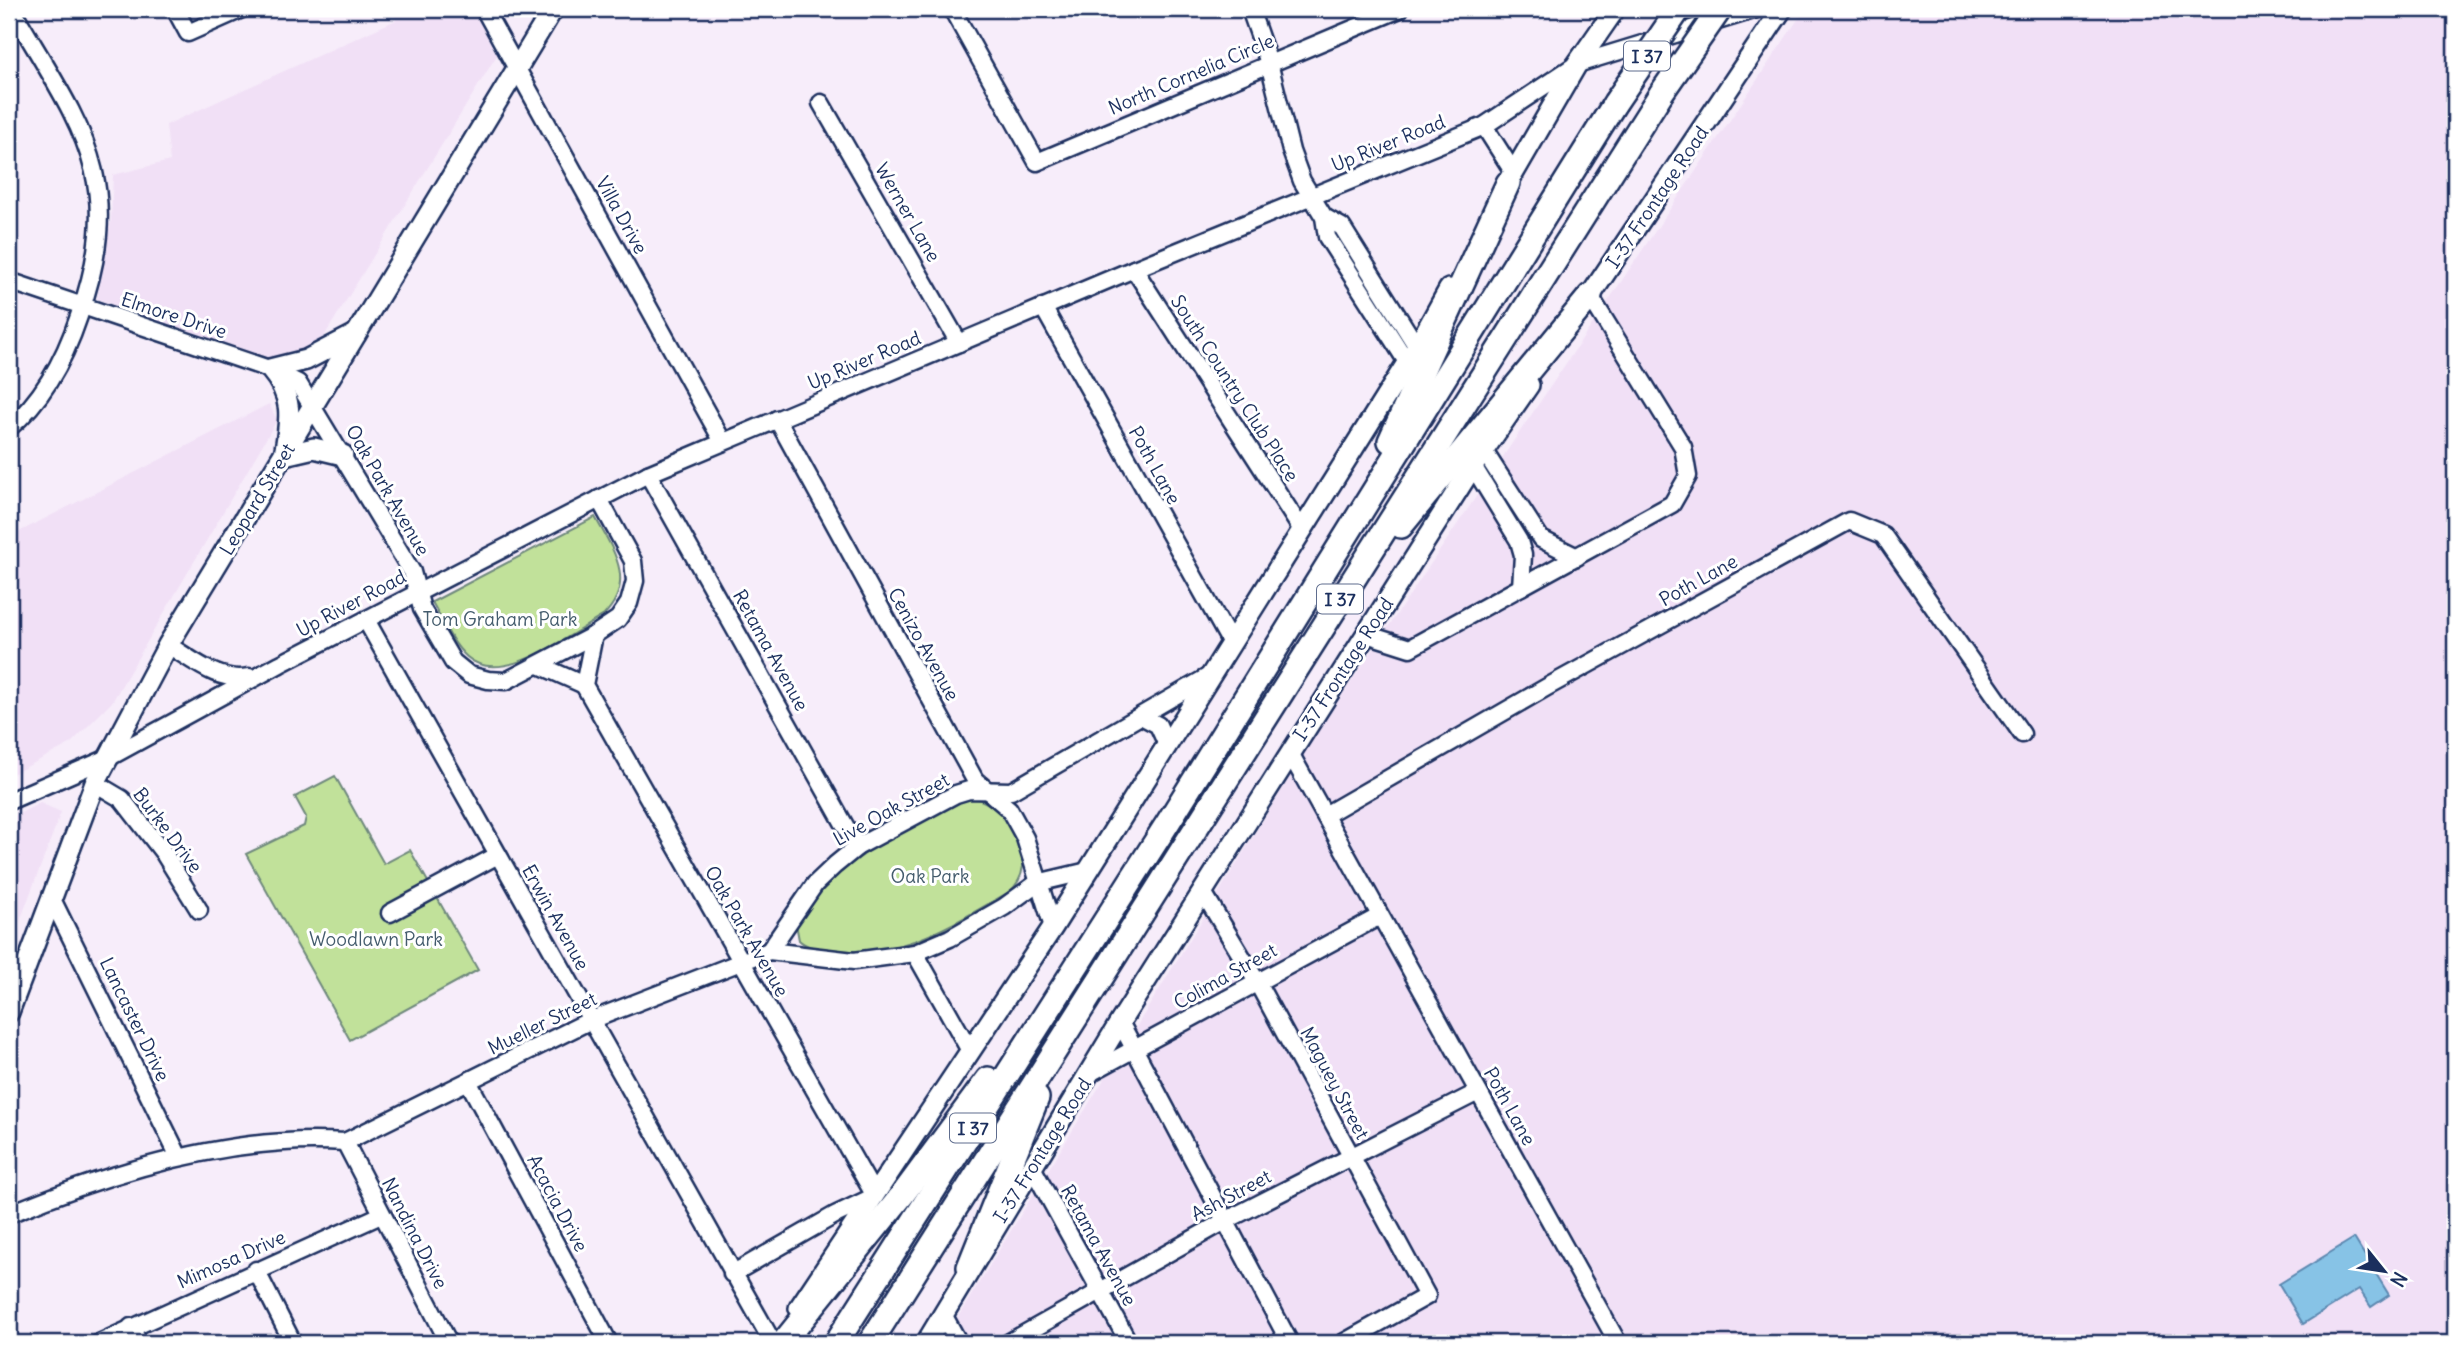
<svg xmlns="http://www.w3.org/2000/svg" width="2464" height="1352" viewBox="0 0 2464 1352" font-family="Delius,sans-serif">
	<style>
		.built { fill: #f1e0f6 }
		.green { fill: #c1e19a; stroke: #6e887c; stroke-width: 2 }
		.water { fill: #87c3e6; stroke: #5c88b0; stroke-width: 2 }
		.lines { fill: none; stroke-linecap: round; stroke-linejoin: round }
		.minor-casing { stroke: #1b2f5e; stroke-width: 21 }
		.major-casing { stroke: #1b2f5e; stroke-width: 24 }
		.highway-casing { stroke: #1b2f5e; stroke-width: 28 }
		.minor { stroke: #fff; stroke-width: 16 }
		.major { stroke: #fff; stroke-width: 19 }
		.highway { stroke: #fff; stroke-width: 23 }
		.highway-bridge-casing { stroke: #1b2f5e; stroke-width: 28; stroke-linecap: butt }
		.highway-bridge { stroke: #fff; stroke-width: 23 }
		.labels { text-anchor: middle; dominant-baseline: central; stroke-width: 6; stroke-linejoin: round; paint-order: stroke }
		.shield { fill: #fff; stroke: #5f6d8e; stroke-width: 2 }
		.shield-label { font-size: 18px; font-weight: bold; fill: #1b2f5e }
		.street-label { font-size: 19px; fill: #1b2f5e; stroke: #fff }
		.park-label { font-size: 19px; fill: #445c6d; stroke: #fff }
	</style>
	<rect width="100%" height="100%" fill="#f7edfa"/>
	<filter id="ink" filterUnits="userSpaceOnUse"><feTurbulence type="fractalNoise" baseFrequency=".0143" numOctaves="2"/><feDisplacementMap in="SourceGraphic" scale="14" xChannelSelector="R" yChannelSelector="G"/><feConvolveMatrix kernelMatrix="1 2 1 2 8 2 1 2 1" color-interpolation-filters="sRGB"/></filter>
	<g filter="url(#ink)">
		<!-- built -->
		<g class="built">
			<polygon points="393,9 472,9 497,55 320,343 297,356 273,360 97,299 111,219 113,175 170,161 166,125 396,20"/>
			<polygon points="1805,9 2455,9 2455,1343 942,1343 1318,731"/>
			<polygon points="269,404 277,420 112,702 70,744 9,776 9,537"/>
			<polygon points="40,803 61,812 9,950 9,819"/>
		</g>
		<!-- green -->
		<g class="green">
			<path d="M595 517C614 551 636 582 604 615 570 634 502 688 467 657 451 643 442 619 432 602Z"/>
			<polygon points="335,776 384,864 410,850 478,970 350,1040 246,854 304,826 306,817 295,797"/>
			<path d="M972 798C1010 804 1043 864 1009 892 950 925 905 958 835 950 822 948 808 949 799 940L796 924C841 857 892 837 960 800Z"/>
		</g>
		<!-- water -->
		<polygon class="water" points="2354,1238 2389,1295 2371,1307 2359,1289 2303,1324 2279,1284"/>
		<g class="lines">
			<!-- minor casing -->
			<g class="minor-casing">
				<g id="minor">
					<polyline points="175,9 188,33 242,9"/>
					<polyline points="484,9 723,442"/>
					<polyline points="952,9 1037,162 1400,9"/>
					<polyline points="1250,9 1269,63 1291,151 1302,181 1324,217 1327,237 1407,362"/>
					<polyline points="821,103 959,343"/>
					<polyline points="1484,126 1514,173"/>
					<polyline points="1324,217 1342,227 1417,347"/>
					<polyline points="1134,269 1302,530"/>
					<polyline points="9,281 272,370 298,383 412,572 422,609 453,662 469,675 488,680 506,681 594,635 618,619 629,603 635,581 633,561 599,499"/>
					<polyline points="1043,307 1231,643"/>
					<polyline points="777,419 975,780 1009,809 1025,838 1053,927"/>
					<path d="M9 428C44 399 65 358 79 316 128 177 79 125 12 9"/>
					<polyline points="1484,451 1541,539 1577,557"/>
					<polyline points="1473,466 1519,541 1523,555 1521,587"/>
					<polyline points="648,474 857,847"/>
					<polyline points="366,620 773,1343"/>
					<polyline points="1366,634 1410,648 1672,504 1688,476 1683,447 1590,296"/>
					<polyline points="594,635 584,685 875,1196 835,1215 732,1274"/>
					<path d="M168 645C193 660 219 683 249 677"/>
					<polyline points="539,665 584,685"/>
					<polyline points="1141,716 1158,725 1167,745"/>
					<polyline points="1290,753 1618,1343"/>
					<polyline points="95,783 122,799 163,852 199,910"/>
					<polyline points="9,801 108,758 280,664 648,474 1134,269 1484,126 1577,64 1757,9"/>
					<polyline points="1325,815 1547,687 1849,521 1883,535 2022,734"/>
					<polyline points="1203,892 1257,982 1427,1296 1343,1343"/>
					<polyline points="52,899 179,1157"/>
					<polyline points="390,913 498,855"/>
					<polyline points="769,951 815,884 835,865 857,847 956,794 969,790 1011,791 1209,676"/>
					<polyline points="915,953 969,1049"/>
					<polyline points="1120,1022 1290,1343"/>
					<polyline points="1090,1073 1380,916"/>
					<polyline points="469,1083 609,1343"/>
					<polyline points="345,1142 449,1343"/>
					<polyline points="1032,1167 1129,1343"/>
					<path d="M9 1214C110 1172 234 1134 345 1142L589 1021 769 951 854 961 915 953 950 938 1004 907 1037 883 1088 871"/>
					<polyline points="256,1270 293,1343"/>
					<polyline points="943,1314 959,1343"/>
					<polyline points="131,1327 139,1343"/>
					<polyline points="99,1343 381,1215"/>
					<polyline points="1008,1343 1225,1221 1478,1092"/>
				</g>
			</g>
			<!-- major casing -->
			<g class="major-casing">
				<g id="major">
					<polyline points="1501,195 1577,64 1615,9"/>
					<polyline points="1582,308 1782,9"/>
					<path d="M343 455 314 448 284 455C290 420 295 398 270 369L306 360 356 334"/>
					<polyline points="9,1012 95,783 168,645 553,9"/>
					<polyline points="799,1308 1053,927 1417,347 1449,289"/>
					<polyline points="926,1343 1120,1022 1473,466 1529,385"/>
				</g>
			</g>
			<!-- highway casing -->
			<g class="highway-casing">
				<g id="highway">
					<polyline points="1390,441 1508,183"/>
					<polyline points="1401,526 1590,296"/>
					<polyline points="969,1267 1037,1098"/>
					<polyline points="783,1343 903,1194 988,1079"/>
					<polyline points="836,1343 1167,824 1615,103"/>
					<polyline points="870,1343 1662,92"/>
				</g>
			</g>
			<!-- minor -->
			<use href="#minor" class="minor"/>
			<!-- major -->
			<use href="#major" class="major"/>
			<!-- highway -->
			<use href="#highway" class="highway"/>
			<!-- highway-bridge casing -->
			<g class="highway-bridge-casing">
				<g id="highway-bridge">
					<polyline points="1662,92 1720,9"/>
					<polyline points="1615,103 1679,9"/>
				</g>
			</g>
			<!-- highway-bridge -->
			<use href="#highway-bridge" class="highway-bridge"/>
		</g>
	</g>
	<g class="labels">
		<!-- shield labels -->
		<g class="shield">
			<rect x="1624" y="41.5" width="46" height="29" rx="5"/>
			<rect x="1317" y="584.5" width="46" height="29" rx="5"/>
			<rect x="950" y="1113.5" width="46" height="29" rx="5"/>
		</g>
		<g class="shield-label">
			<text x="1647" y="56">I 37</text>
			<text x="1340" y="599">I 37</text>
			<text x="973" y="1128">I 37</text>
		</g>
		<!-- street labels -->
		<g class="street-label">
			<text transform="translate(1191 74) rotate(-23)">North Cornelia Circle</text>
			<text transform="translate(1388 143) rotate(-22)">Up River Road</text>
			<text transform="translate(1657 197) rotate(-56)">I-37 Frontage Road</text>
			<text transform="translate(908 212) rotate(60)">Werner Lane</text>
			<text transform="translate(622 215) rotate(61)">Villa Drive</text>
			<text transform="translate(174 315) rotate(18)">Elmore Drive</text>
			<text transform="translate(864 360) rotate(-23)">Up River Road</text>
			<text transform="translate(1235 388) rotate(57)">South Country Club Place</text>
			<text transform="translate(1155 465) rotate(61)">Poth Lane</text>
			<text transform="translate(388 490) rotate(60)">Oak Park Avenue</text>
			<text transform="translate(257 499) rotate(-59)">Leopard Street</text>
			<text transform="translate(1698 580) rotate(-29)">Poth Lane</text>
			<text transform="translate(351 603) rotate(-28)">Up River Road</text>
			<text transform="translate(924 644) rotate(61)">Cenizo Avenue</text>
			<text transform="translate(771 650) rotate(61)">Retama Avenue</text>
			<text transform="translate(1343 669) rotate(-57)">I-37 Frontage Road</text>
			<text transform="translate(891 809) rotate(-29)">Live Oak Street</text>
			<text transform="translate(168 830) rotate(53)">Burke Drive</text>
			<text transform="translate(556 917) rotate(61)">Erwin Avenue</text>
			<text transform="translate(747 931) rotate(60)">Oak Park Avenue</text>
			<text transform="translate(1225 976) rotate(-29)">Colima Street</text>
			<text transform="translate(135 1019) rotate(64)">Lancaster Drive</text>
			<text transform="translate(542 1023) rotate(-26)">Mueller Street</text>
			<text transform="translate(1335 1083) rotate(62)">Maguey Street</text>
			<text transform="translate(1510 1106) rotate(61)">Poth Lane</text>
			<text transform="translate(1042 1150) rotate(-58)">I-37 Frontage Road</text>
			<text transform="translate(1231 1195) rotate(-28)">Ash Street</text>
			<text transform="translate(558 1203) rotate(62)">Acacia Drive</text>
			<text transform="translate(415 1233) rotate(63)">Nandina Drive</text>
			<text transform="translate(1099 1245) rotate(61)">Retama Avenue</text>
			<text transform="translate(231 1259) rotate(-24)">Mimosa Drive</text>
		</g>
		<!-- park labels -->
		<g class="park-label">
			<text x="500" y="619">Tom Graham Park</text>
			<text x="930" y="876">Oak Park</text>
			<text x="376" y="939">Woodlawn Park</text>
		</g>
	</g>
	<!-- margin -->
	<rect width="2464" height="1352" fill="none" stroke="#fff" stroke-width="35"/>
	<rect x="18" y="18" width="2429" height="1317" fill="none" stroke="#1b2f5e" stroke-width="2.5" filter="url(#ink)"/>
	<!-- north arrow -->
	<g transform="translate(2384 1271) rotate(120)" stroke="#ffffff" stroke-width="5" paint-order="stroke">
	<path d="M0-5L12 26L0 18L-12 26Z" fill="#1b2f5e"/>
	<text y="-10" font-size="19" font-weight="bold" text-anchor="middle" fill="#1b2f5e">N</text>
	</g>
</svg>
